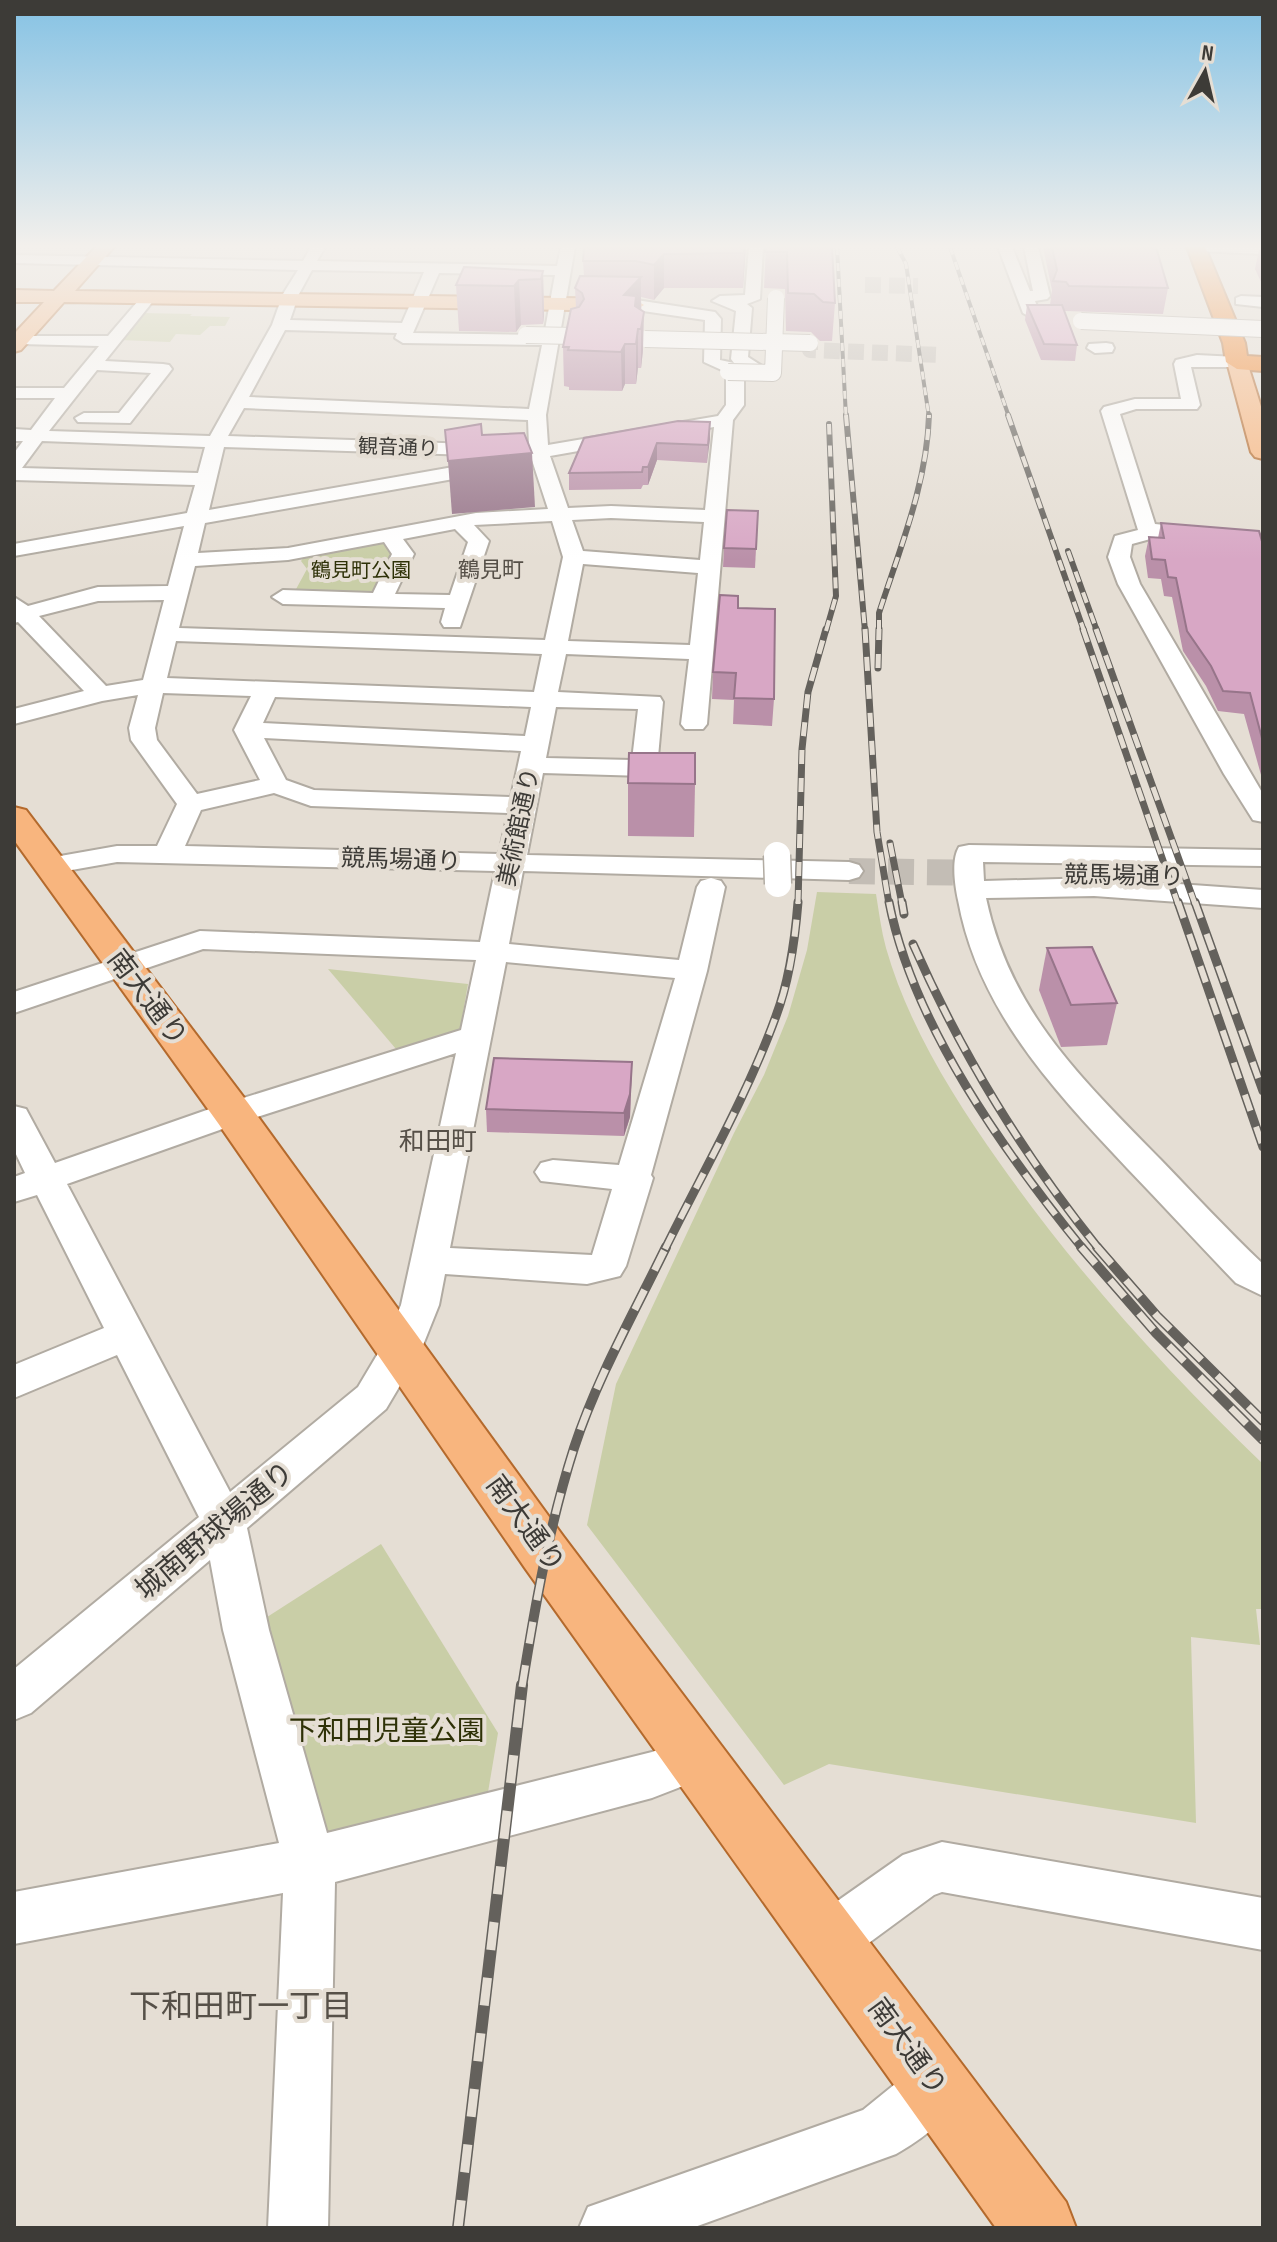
<svg xmlns="http://www.w3.org/2000/svg" width="1277" height="2242" viewBox="0 0 1277 2242" font-family="'Sofia Sans Condensed','Noto Sans JP',sans-serif">
	<style>
		.green { fill: #c9cea7 }
		.lines { fill: none; stroke-linecap: round; stroke-linejoin: round }
		.minor-tunnel-far1 { stroke: #c3bdb5; stroke-width: 16; stroke-dasharray: 16 8; stroke-linecap: butt }
		.minor-tunnel { stroke: #c3bdb5; stroke-width: 26; stroke-dasharray: 26 13; stroke-linecap: butt }
		.minor-casing { stroke: #b1aba2; stroke-width: 4 }
		.major-casing { stroke: #b46a2d; stroke-width: 4 }
		.highway-casing { stroke: #b46a2d; stroke-width: 4 }
		.minor { fill: #fff; fill-rule: evenodd }
		.major { fill: #f8b57e; fill-rule: evenodd }
		.highway { fill: #f48428; fill-rule: evenodd }
		.rail-far5-casing { stroke: #64615c; stroke-width: 4 }
		.rail-far4-casing { stroke: #64615c; stroke-width: 6 }
		.rail-far3-casing { stroke: #64615c; stroke-width: 7 }
		.rail-far2-casing { stroke: #64615c; stroke-width: 9 }
		.rail-far1-casing { stroke: #64615c; stroke-width: 10 }
		.rail-casing { stroke: #64615c; stroke-width: 12 }
		.rail-far5 { stroke: #e5ded4; stroke-width: 3; stroke-dasharray: 8; stroke-linecap: butt }
		.rail-far4 { stroke: #e5ded4; stroke-width: 4; stroke-dasharray: 11; stroke-linecap: butt }
		.rail-far3 { stroke: #e5ded4; stroke-width: 5; stroke-dasharray: 14; stroke-linecap: butt }
		.rail-far2 { stroke: #e5ded4; stroke-width: 6; stroke-dasharray: 17; stroke-linecap: butt }
		.rail-far1 { stroke: #e5ded4; stroke-width: 7; stroke-dasharray: 22; stroke-linecap: butt }
		.rail { stroke: #e5ded4; stroke-width: 9; stroke-dasharray: 28; stroke-linecap: butt }
		.minor-bridge-far1-casing { stroke: #b1aba2; stroke-width: 18; stroke-linecap: butt }
		.minor-bridge-casing { stroke: #b1aba2; stroke-width: 29; stroke-linecap: butt }
		.minor-bridge-far1 { stroke: #fff; stroke-width: 16 }
		.minor-bridge { stroke: #fff; stroke-width: 26 }
		.wall { fill: #ba90a9 }
		.shaded-wall { fill: #97758a }
		.building { fill: #d8a7c5; stroke: #97758a; stroke-width: 2 }
		.labels { text-anchor: middle; dominant-baseline: central; stroke-width: 8; stroke-linejoin: round; paint-order: stroke }
		.far-street-label { font-size: 20px; fill: #3d3b37; stroke: #e5ded4 }
		.far-park-label { font-size: 20px; fill: #2e3107; stroke: #e5ded4 }
		.far-neighbourhood-label { font-size: 22px; fill: #565048; stroke: #e5ded4 }
		.street-label { font-size: 24px; fill: #3d3b37; stroke: #e5ded4 }
		.neighbourhood-label { font-size: 26px; fill: #565048; stroke: #e5ded4 }
		.near-street-label { font-size: 28px; fill: #3d3b37; stroke: #e5ded4 }
		.near-park-label { font-size: 28px; fill: #2e3107; stroke: #e5ded4 }
		.near-neighbourhood-label { font-size: 32px; fill: #565048; stroke: #e5ded4 }
	</style>
	<rect width="100%" height="100%" fill="#e5ded4"/>
	<!-- green -->
	<g class="green">
		<polygon points="141,313 192,314 190,316 230,317 225,326 210,326 200,335 176,334 170,342 120,340"/>
		<polygon points="379,542 386,543 398,555 379,593 295,591 307,569 301,561 305,556"/>
		<path d="M817 892 876 894C879 912 881 930 886 948 908 1025 953 1097 999 1162 1076 1271 1166 1371 1263 1464V1609H1256L1260 1645 1191 1637 1196 1823 829 1764 784 1785 587 1525 616 1384 734 1133 764 1075 788 1016 807 950Z"/>
		<polygon points="328,969 468,984 460,1030 396,1049"/>
		<polygon points="381,1544 498,1733 486,1804 315,1838 264,1619"/>
	</g>
	<g class="lines">
		<!-- minor-tunnel-far1 -->
		<g class="minor-tunnel-far1">
			<polyline points="865,285 918,286"/>
			<polyline points="810,340 810,350 940,355"/>
		</g>
		<!-- minor-tunnel -->
		<polyline class="minor-tunnel" points="849,871 985,873"/>
		<!-- minor casing -->
		<g class="minor-casing">
			<g id="minor">
				<path d="M311 247H325L317 261 557 266 561 247H575L546 415 548 445 718 416 726 405V372L704 362 705 320 636 310 628 305 636 300 715 312 721 319 720 360 734 363 731 359 736 311 712 301 720 296 745 295 749 247H763L760 299 747 304 752 308 748 357 762 366 757 374H744V405L733 420 707 724 703 729H685L681 724 689 659 566 654 558 692 660 697 663 702 657 768 653 774 644 776 543 773 527 855 849 862 859 865 863 871 859 877 849 880 523 871 509 944 679 960 697 887 701 881 711 878 721 881 725 887 707 971 651 1175 653 1178 626 1266 620 1276 587 1284 445 1274 439 1305 421 1350 386 1409 247 1528 269 1630 327 1833 652 1752 697 1735 714 1742 721 1758 714 1774 652 1798 335 1882 328 2228H268L283 1893 14 1944V1892L279 1843 223 1630 210 1560 31 1713 14 1720V1669L199 1517 117 1355 14 1398V1365L104 1328 37 1195 14 1202V1177L25 1173 14 1150V1106L26 1109 55 1163 221 1105 461 1030 476 960 203 949 14 1013V992L200 931 480 942 495 871 117 862 49 874 39 872 35 866 39 860 49 858 117 846H157L177 804 131 740 129 728 138 695 102 701 14 724V709L84 691 18 622 14 623V597L28 606 98 587 168 586 184 526 14 556V544L187 513 195 485 14 480V453L23 441H14V429L31 430 55 398H14V388H64L99 346 20 344 14 342V336H108L144 294H154V300L105 361 163 364 169 365 172 369 169 373 130 423 78 422 75 418 84 413H119L151 373 97 370 49 431 210 436 272 325 283 294 298 270 14 263V255L303 261ZM312 270 424 272 402 323 290 320 299 294ZM439 273 555 275 544 335 413 333ZM285 330 397 333 395 338 403 343 542 345 529 409 249 397ZM244 408 528 420 529 446 228 436ZM714 427 705 510 611 506 568 508 550 456ZM42 441 205 447 198 473 22 468ZM224 447 531 457 548 509 476 513 288 548 198 553 205 523 493 472 503 466 493 460 209 510ZM611 518 704 522 700 560 583 551 572 520ZM552 521 563 557 545 640 179 628 195 566 288 560 384 542 392 554 373 593 283 590 272 597 283 604 445 608 441 622 444 627H460L489 541 474 525ZM455 529 468 542 450 595 395 594 414 554 403 539ZM583 564 698 573 690 645 568 641ZM164 600 143 680 106 686 39 616 98 601ZM176 641 542 654 534 692 167 678ZM163 693 251 696 234 730 260 780 197 794 157 740 155 728ZM275 697 531 707 525 736 263 723ZM556 707 638 709 632 760 546 758ZM264 738 521 751 511 797 314 790 286 780ZM274 793 311 806 508 813 499 854 185 846 201 810ZM506 962 675 978 619 1165 553 1160 541 1163 535 1172 541 1181 612 1189 592 1255 450 1248ZM456 1053 401 1305 383 1345 358 1387 230 1492 67 1184 245 1121Z"/>
				<polygon points="998,247 1012,247 1030,291 1033,291 1024,247 1038,247 1050,296 1047,299 1035,301 1038,309 1062,311 1062,317 1032,318 1023,313"/>
				<polygon points="1189,247 1263,247 1263,254 1196,251"/>
				<polygon points="1241,296 1263,297 1263,307 1236,304 1236,298"/>
				<polygon points="1106,343 1112,344 1114,348 1112,352 1095,353 1087,348 1089,344"/>
				<polygon points="1197,355 1237,357 1245,362 1237,367 1191,367 1200,405 1197,409 1136,409 1120,414 1155,524 1263,535 1263,547 1154,538 1132,544 1130,557 1140,584 1263,794 1263,822 1253,820 1224,774 1118,584 1108,557 1115,536 1138,530 1101,411 1104,407 1135,399 1181,399 1174,364 1176,360"/>
				<path d="M969 845 1263 850V866L983 862 984 881 1094 878 1263 890V908L1094 896 986 898C1010 1012 1082 1079 1160 1159 1194 1194 1227 1230 1263 1264V1296L1236 1283C1199 1245 1164 1206 1127 1168 1053 1089 978 1010 958 900 955 886 951 860 959 847Z"/>
				<polygon points="942,1842 1263,1898 1263,1950 942,1892 934,1895 847,1959 828,1966 809,1959 802,1940 809,1921 903,1855"/>
				<path d="M936 2059 956 2067 964 2087C952 2117 924 2138 896 2154L692 2228H579L588 2207 863 2110 916 2067Z"/>
			</g>
		</g>
		<!-- major casing -->
		<g class="major-casing">
			<g id="major">
				<polygon points="96,247 114,247 75,291 634,299 644,305 634,311 64,302 21,350 14,352 14,334 44,302 14,302 14,290 54,291"/>
				<polygon points="1237,356 1247,362 1263,413 1263,459 1255,457 1251,452 1227,362"/>
				<polygon points="14,807 26,810 248,1103 563,1536 1066,2202 1076,2228 996,2228 525,1568 218,1123 14,840"/>
			</g>
		</g>
		<!-- highway casing -->
		<g class="highway-casing">
			<polygon id="highway" points="1187,247 1205,247 1245,343 1247,356 1263,357 1263,371 1237,369 1226,362 1223,343"/>
		</g>
		<!-- minor -->
		<use href="#minor" class="minor"/>
		<!-- major -->
		<use href="#major" class="major"/>
		<!-- highway -->
		<use href="#highway" class="highway"/>
		<!-- rail-far5 casing -->
		<g class="rail-far5-casing">
			<g id="rail-far5">
				<polyline points="837,247 846,417"/>
				<polyline points="897,247 906,264 929,417"/>
				<polyline points="950,247 1009,417"/>
			</g>
		</g>
		<!-- rail-far4 casing -->
		<g class="rail-far4-casing">
			<g id="rail-far4">
				<polyline points="846,415 865,631"/>
				<polyline points="1008,415 1084,631"/>
				<polyline points="1068,551 1097,631"/>
				<polyline points="826,631 836,596 829,424"/>
				<path d="M879 631V613C900 548 927 484 929 415"/>
			</g>
		</g>
		<!-- rail-far3 casing -->
		<g class="rail-far3-casing">
			<g id="rail-far3">
				<polyline points="865,629 877,832 889,904"/>
				<polyline points="1083,629 1178,904"/>
				<polyline points="1096,629 1195,904"/>
				<polyline points="878,668 879,629"/>
				<polyline points="890,843 902,904"/>
				<polyline points="798,904 802,749 808,692 826,629"/>
			</g>
		</g>
		<!-- rail-far2 casing -->
		<g class="rail-far2-casing">
			<g id="rail-far2">
				<path d="M889 902C913 1025 1005 1153 1083 1249"/>
				<polyline points="902,902 904,914"/>
				<polyline points="1178,902 1263,1147"/>
				<polyline points="1195,902 1263,1091"/>
				<path d="M913 944C963 1057 1022 1153 1099 1249"/>
				<path d="M665 1249C703 1172 747 1096 776 1016 790 979 795 940 798 902"/>
			</g>
		</g>
		<!-- rail-far1 casing -->
		<g class="rail-far1-casing">
			<g id="rail-far1">
				<polyline points="1081,1247 1156,1333 1263,1440"/>
				<polyline points="1097,1247 1157,1316 1263,1421"/>
				<path d="M522 1687C535 1606 549 1526 574 1448 597 1378 634 1313 666 1247"/>
			</g>
		</g>
		<!-- rail casing -->
		<g class="rail-casing">
			<polyline id="rail" points="458,2228 522,1685"/>
		</g>
		<!-- rail-far5 -->
		<use href="#rail-far5" class="rail-far5"/>
		<!-- rail-far4 -->
		<use href="#rail-far4" class="rail-far4"/>
		<!-- rail-far3 -->
		<use href="#rail-far3" class="rail-far3"/>
		<!-- rail-far2 -->
		<use href="#rail-far2" class="rail-far2"/>
		<!-- rail-far1 -->
		<use href="#rail-far1" class="rail-far1"/>
		<!-- rail -->
		<use href="#rail" class="rail"/>
		<!-- minor-bridge-far1 casing -->
		<g class="minor-bridge-far1-casing">
			<g id="minor-bridge-far1">
				<polyline points="1081,321 1263,329"/>
				<polyline points="526,335 574,336"/>
				<polyline points="645,339 810,343"/>
				<polyline points="728,372 773,373 776,298"/>
			</g>
		</g>
		<!-- minor-bridge casing -->
		<g class="minor-bridge-casing">
			<polyline id="minor-bridge" points="777,855 778,884"/>
		</g>
		<!-- minor-bridge-far1 -->
		<use href="#minor-bridge-far1" class="minor-bridge-far1"/>
		<!-- minor-bridge -->
		<use href="#minor-bridge" class="minor-bridge"/>
	</g>
	<!-- wall -->
	<g class="wall">
		<polygon points="746,247 743,288 664,288 654,300 641,297 643,350 641,368 638,368 636,384 625,384 622,391 569,390 569,387 564,386 563,347 576,308 575,288 584,276 583,261"/>
		<polygon points="766,247 832,247 835,303 832,341 820,341 811,332 786,331 785,289 764,288"/>
		<polygon points="1043,247 1156,247 1168,288 1163,314 1065,311 1063,309 1077,345 1075,361 1041,360 1025,320 1027,305 1050,305 1052,290"/>
		<polygon points="1259,250 1263,250 1263,286 1255,269"/>
		<polygon points="543,271 544,316 543,324 521,325 516,332 459,331 456,285"/>
		<polygon points="710,422 707,463 657,460 648,485 643,485 641,489 569,490 569,473"/>
		<polygon points="758,511 755,568 723,567 724,548"/>
		<polygon points="1161,523 1263,545 1263,782 1244,714 1218,711 1206,686 1183,651 1172,597 1164,596 1161,579 1148,578 1145,556 1149,537 1158,538"/>
		<polygon points="738,608 774,699 772,726 733,724 734,700 712,699 713,672"/>
		<polygon points="628,783 695,784 694,837 628,836"/>
		<polygon points="1047,948 1117,1003 1107,1045 1061,1047 1039,990"/>
		<polygon points="632,1062 630,1117 624,1136 487,1132 486,1109"/>
	</g>
	<!-- shaded-wall -->
	<g class="shaded-wall">
		<polygon points="744,247 746,247 743,288"/>
		<polygon points="664,254 664,288 654,300 654,265"/>
		<polygon points="543,271 544,316 543,324 541,279"/>
		<polygon points="641,277 641,314 624,295"/>
		<polygon points="519,280 521,325 516,332 514,286"/>
		<polygon points="644,312 643,350 641,368 641,329"/>
		<polygon points="638,329 638,368 636,384 636,344"/>
		<polygon points="625,344 625,384 622,391 621,352"/>
		<polygon points="710,422 710,439 707,463 708,445"/>
		<polygon points="657,443 657,460 648,485 648,467"/>
		<polygon points="532,453 535,507 452,514 448,461"/>
		<polygon points="632,1062 630,1117 624,1136 624,1113"/>
	</g>
	<!-- building -->
	<g class="building">
		<polygon points="584,247 744,247 744,253 664,254 654,265 636,261 583,261"/>
		<polygon points="766,247 832,247 835,303 823,302 814,294 788,293 787,252 765,252"/>
		<polygon points="1052,247 1156,247 1168,288 1069,286 1066,282 1053,281 1057,270"/>
		<polygon points="464,267 543,271 541,279 519,280 514,286 456,285"/>
		<polygon points="580,276 641,277 624,295 636,296 635,306 644,312 641,329 638,329 636,344 625,344 621,352 568,350 569,347 563,347 571,309 579,307 584,299 582,293 575,288"/>
		<polygon points="1027,305 1062,305 1077,345 1044,344"/>
		<polygon points="678,421 710,422 708,445 657,443 648,467 643,467 642,472 569,473 584,438"/>
		<polygon points="481,424 482,435 524,433 532,453 448,461 445,430"/>
		<polygon points="727,510 758,511 756,549 724,548"/>
		<polygon points="1161,523 1259,531 1263,545 1263,742 1250,693 1223,691 1211,666 1187,631 1176,578 1168,577 1165,560 1152,559 1149,537 1164,538"/>
		<polygon points="720,595 738,596 738,608 775,609 774,699 734,698 736,673 713,672"/>
		<polygon points="629,753 695,753 695,784 628,783"/>
		<polygon points="1092,947 1117,1003 1071,1005 1047,948"/>
		<polygon points="494,1058 632,1062 630,1094 624,1113 486,1109"/>
	</g>
	<!-- sky -->
	<linearGradient id="sky" x2="0" y2="1"><stop stop-color="#85c2e4"/><stop offset="0.44" stop-color="#f3f0ec"/><stop offset="1" stop-color="#f3f0ec" stop-opacity="0"/></linearGradient>
	<rect width="1277" height="560" fill="url(#sky)"/>
	<g class="labels">
		<!-- far-street labels -->
		<g class="far-street-label">
			<text transform="translate(398 448) rotate(2)">観音通り</text>
		</g>
		<!-- far-park labels -->
		<g class="far-park-label">
			<text x="361" y="571">鶴見町公園</text>
		</g>
		<!-- far-neighbourhood labels -->
		<g class="far-neighbourhood-label">
			<text x="491" y="570">鶴見町</text>
		</g>
		<!-- street labels -->
		<g class="street-label">
			<text transform="translate(519 827) rotate(-78)">美術館通り</text>
			<text transform="translate(401 860) rotate(2)">競馬場通り</text>
			<text transform="translate(1124 876) rotate(1)">競馬場通り</text>
		</g>
		<!-- neighbourhood labels -->
		<g class="neighbourhood-label">
			<text x="438" y="1142">和田町</text>
		</g>
		<!-- near-street labels -->
		<g class="near-street-label">
			<text transform="translate(147 998) rotate(53)">南大通り</text>
			<text transform="translate(525 1524) rotate(54)">南大通り</text>
			<text transform="translate(215 1531) rotate(-40)">城南野球場通り</text>
			<text transform="translate(907 2047) rotate(54)">南大通り</text>
		</g>
		<!-- near-park labels -->
		<g class="near-park-label">
			<text x="387" y="1731">下和田児童公園</text>
		</g>
		<!-- near-neighbourhood labels -->
		<g class="near-neighbourhood-label">
			<text x="241" y="2007">下和田町一丁目</text>
		</g>
	</g>
	<!-- border -->
	<rect width="1277" height="2242" fill="none" stroke="#3d3b37" stroke-width="32"/>
	<!-- north arrow -->
	<g transform="translate(1205 72) rotate(8)" stroke="#e5ded4" stroke-width="6" paint-order="stroke">
	<path d="M0-6L14 30L0 20L-14 30Z" fill="#3d3b37"/>
	<text y="-12" font-size="22" font-weight="bold" text-anchor="middle" fill="#3d3b37">N</text>
	</g>
</svg>
